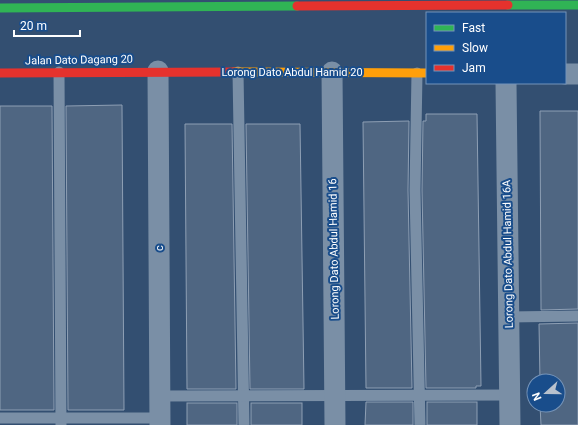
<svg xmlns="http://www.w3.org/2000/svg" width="578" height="425" viewBox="0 0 578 425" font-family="Roboto,sans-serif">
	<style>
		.building { fill: #4f6682; stroke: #8e9fb4 }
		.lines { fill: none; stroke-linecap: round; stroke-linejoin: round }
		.lane { stroke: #7a8fa6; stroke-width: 11 }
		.street { stroke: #7a8fa6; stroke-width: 21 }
		.fast { stroke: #30b455; stroke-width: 9 }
		.slow { stroke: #ff9f0a; stroke-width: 9 }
		.jam { stroke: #e5322d; stroke-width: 9 }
		.labels { text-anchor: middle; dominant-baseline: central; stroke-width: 4; stroke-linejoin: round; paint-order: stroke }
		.street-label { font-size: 11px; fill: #fff; stroke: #194d8b }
	</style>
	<rect width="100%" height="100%" fill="#334f71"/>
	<!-- building -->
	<g class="building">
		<polygon points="122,105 124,410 68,410 66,106"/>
		<polygon points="0,106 52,106 54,410 0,410"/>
		<polygon points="540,111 578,111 578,309 541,310"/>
		<polygon points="426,114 477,114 481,386 476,386 476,388 426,388 422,190 423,121 426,121"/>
		<polygon points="409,121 408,190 412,388 366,388 363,122"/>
		<polygon points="185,124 232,124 236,389 187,389"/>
		<polygon points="246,124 300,124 304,389 250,389"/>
		<polygon points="578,323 578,425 541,425 540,405 558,405 558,381 540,381 539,324"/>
		<polygon points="366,402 413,402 413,425 365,425"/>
		<rect x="427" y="402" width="50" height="23"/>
		<rect x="187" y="403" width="50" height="22"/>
		<rect x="251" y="403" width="51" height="22"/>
	</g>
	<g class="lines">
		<!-- lane -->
		<g class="lane">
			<polyline points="59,72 61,425"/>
			<polyline points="238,72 244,425"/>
			<polyline points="417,73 415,190 420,425"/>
			<polyline points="508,317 578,316"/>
			<polyline points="159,396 510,395"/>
			<polyline points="0,418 160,418"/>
		</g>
		<!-- street -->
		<g class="street">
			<polyline points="158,71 160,425"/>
			<polyline points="332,72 335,425"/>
			<polyline points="565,74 578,74"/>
			<polyline points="506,83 510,425"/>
		</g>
		<!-- fast -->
		<g class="fast">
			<polyline points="508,5 578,5"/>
			<polyline points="0,8 297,6"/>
		</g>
		<!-- slow -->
		<polyline class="slow" points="234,72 427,73"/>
		<!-- jam -->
		<g class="jam">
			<polyline points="297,6 508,5"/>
			<polyline points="0,73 234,72"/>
		</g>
	</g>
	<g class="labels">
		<!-- street labels -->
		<g class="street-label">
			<text transform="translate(79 60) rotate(-1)">Jalan Dato Dagang 20</text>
			<text x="292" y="72">Lorong Dato Abdul Hamid 20</text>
			<text transform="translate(159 248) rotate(-90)">c</text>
			<text transform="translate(334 249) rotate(-91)">Lorong Dato Abdul Hamid 16</text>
			<text transform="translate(508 254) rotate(-91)">Lorong Dato Abdul Hamid 16A</text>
		</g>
	</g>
	<!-- legend -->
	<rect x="426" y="12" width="140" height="72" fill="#194d8b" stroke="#7594b9"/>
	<rect x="434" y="25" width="20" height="6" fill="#30b455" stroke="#7594b9"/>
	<text x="462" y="32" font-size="12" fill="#ffffff">Fast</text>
	<rect x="434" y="45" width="20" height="6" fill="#ff9f0a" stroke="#7594b9"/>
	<text x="462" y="52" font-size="12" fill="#ffffff">Slow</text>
	<rect x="434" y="65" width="20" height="6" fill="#e5322d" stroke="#7594b9"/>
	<text x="462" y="72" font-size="12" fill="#ffffff">Jam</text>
	<!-- north arrow -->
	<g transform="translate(546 393) rotate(249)"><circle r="19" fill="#194d8b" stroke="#7594b9"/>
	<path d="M0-3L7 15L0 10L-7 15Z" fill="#b8c1cd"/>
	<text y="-6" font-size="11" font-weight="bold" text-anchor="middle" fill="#ffffff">N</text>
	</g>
	<!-- scale -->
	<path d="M14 30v6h66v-6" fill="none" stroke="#ffffff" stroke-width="2"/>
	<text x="20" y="30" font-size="12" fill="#ffffff" stroke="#194d8b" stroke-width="3" paint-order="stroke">20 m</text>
</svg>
